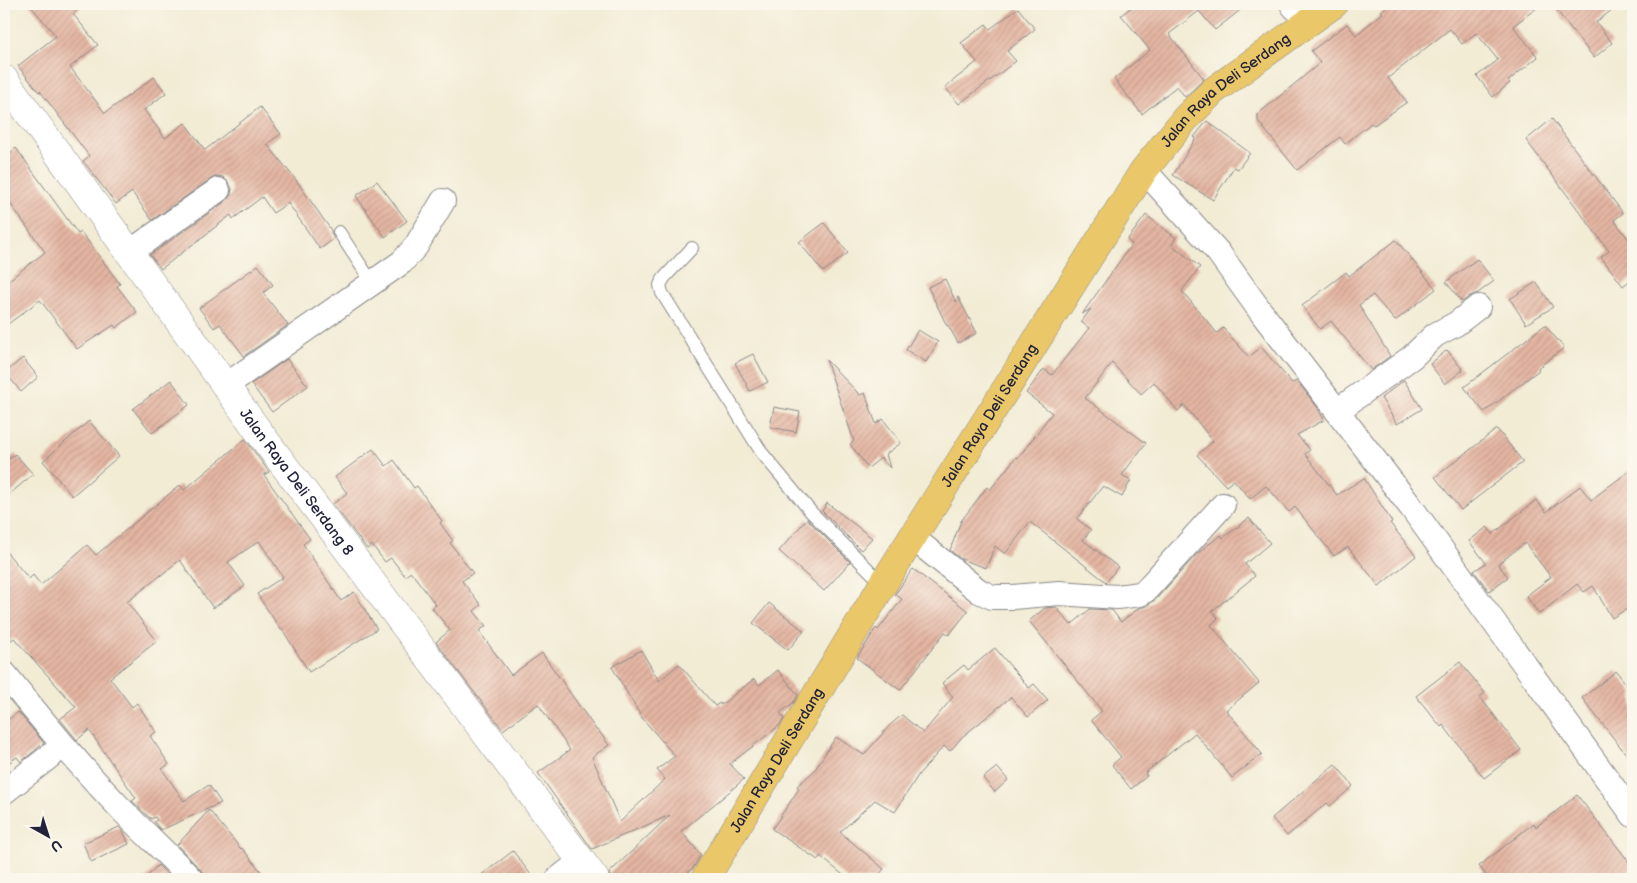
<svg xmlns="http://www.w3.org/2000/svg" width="1637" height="883" viewBox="0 0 1637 883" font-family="'Balsamiq Sans',sans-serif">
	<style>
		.building { fill: url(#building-hatch) }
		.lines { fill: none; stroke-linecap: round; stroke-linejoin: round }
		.service-casing { stroke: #8a8788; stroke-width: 14 }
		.minor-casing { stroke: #8a8788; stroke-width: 26 }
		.tertiary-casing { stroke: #8a8788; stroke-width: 29 }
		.primary-casing { stroke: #8a8788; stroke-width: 29 }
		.service { stroke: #fff; stroke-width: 12 }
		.minor { stroke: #fff; stroke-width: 24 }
		.tertiary { stroke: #fff; stroke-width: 28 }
		.primary { stroke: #eac769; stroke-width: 28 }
		.labels { text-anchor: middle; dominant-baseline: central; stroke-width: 5; stroke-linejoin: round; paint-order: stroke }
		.street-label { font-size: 15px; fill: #22223b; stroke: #fbf7ec }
	</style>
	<defs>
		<pattern id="building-hatch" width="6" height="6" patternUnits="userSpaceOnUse" patternTransform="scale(1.25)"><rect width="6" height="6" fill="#e4b5a2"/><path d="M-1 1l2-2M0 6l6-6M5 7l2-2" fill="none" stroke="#c39b8c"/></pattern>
	</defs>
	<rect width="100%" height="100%" fill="#fbf7ec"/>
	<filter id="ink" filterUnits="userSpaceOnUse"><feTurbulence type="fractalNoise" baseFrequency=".02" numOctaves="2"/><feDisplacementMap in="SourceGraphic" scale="10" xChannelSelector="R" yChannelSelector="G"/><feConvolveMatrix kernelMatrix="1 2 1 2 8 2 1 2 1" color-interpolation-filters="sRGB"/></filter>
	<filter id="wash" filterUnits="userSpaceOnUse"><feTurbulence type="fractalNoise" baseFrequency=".0096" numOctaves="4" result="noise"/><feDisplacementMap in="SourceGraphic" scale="20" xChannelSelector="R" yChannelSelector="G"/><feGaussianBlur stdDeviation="1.12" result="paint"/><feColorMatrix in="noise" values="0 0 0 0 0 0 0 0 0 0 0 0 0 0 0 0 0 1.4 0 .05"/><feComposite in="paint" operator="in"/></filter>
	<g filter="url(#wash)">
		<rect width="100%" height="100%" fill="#f2ecd5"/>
		<g id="blocks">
			<!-- building -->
			<g class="building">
				<polygon points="29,4 85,4 73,14 98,45 70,67 105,113 154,77 166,93 144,110 165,138 185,123 205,150 260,107 281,134 267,144 296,180 331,230 331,233 334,239 320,249 288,203 273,213 262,197 233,219 231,215 161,269 150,255 226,201 231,195 232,189 229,183 223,177 217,176 211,179 152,220 132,192 116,204 83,161 89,156 40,91 39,92 18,66 56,36"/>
				<polygon points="1136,4 1248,4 1215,30 1199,11 1169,34 1204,79 1185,97 1177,86 1142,114 1114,79 1150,50 1121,15"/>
				<polygon points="1391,4 1542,4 1513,26 1538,57 1508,81 1510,83 1493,97 1477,76 1498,60 1476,33 1462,44 1450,29 1388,78 1407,102 1374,125 1371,123 1345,144 1340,137 1297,170 1258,121 1258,114 1320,63 1311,51 1347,24 1356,35 1383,13 1381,11"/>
				<polygon points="1566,4 1620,4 1596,22 1612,43 1594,58 1557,11"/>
				<polygon points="1018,8 1035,29 1007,51 1016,61 959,104 945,87 977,62 961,43 986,24 990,29"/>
				<polygon points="1552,119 1623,213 1614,220 1633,245 1633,278 1623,286 1601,257 1609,251 1526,140"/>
				<polygon points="1207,121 1250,153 1238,169 1234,167 1213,200 1173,175 1196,138 1194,137"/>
				<polygon points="16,148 78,234 81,232 120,284 117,286 137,312 116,328 114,325 77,349 40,300 4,327 4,284 45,252 4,195 4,158"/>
				<polygon points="377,181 407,221 385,237 356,196"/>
				<polygon points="1146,215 1176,238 1172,245 1200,267 1182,291 1217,333 1223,328 1249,357 1261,347 1292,383 1297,381 1318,408 1324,420 1297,435 1310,450 1305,454 1337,495 1364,478 1392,522 1390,523 1416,556 1379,586 1348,547 1334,556 1295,507 1289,512 1266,486 1250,499 1234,480 1226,486 1197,455 1213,441 1184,405 1178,411 1154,382 1141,394 1112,363 1085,398 1146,443 1122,475 1131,480 1122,497 1103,486 1077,519 1091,530 1083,540 1118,567 1106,582 1030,522 1005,554 995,546 986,568 961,559 950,550 961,521 987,487 990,490 1016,457 1018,458 1052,413 1026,393 1044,369 1052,375 1089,328 1081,322 1091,309 1082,314 1132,244 1127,240"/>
				<polygon points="824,223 848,253 823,272 799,242"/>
				<polygon points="1396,240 1436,289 1395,321 1373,295 1359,305 1390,356 1371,370 1331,321 1320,329 1302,306 1346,272 1349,276"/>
				<polygon points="1477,259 1494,281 1478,293 1470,296 1462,302 1446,282"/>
				<polygon points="258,265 273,285 263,293 288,325 244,356 220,324 214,328 199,308"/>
				<polygon points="945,279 956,302 958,297 977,333 958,343 948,325 947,326 928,287"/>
				<polygon points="1536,282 1553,307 1526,324 1510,299"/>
				<polygon points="1545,325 1564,348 1538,368 1539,370 1484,412 1464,387"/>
				<polygon points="918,330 938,342 926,362 906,350"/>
				<polygon points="1447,350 1463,370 1445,384 1430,364"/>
				<polygon points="753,354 768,382 750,391 735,363"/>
				<polygon points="23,358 38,377 21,392 5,372"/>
				<polygon points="287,359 308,386 272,412 251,384"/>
				<polygon points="826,360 860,395 865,393 876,424 883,419 901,443 886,454 890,468 881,458 868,468 850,444 854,441"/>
				<polygon points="171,380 189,405 152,433 133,409"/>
				<polygon points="1404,380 1422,409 1397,424 1381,398"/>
				<polygon points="774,407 800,412 796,432 770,427"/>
				<polygon points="89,421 119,456 72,496 43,461"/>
				<polygon points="1497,429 1523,462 1461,510 1435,477"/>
				<polygon points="245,439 269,472 264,475 310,539 303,544 341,601 354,592 377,629 309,672 282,629 281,630 257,594 283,577 259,541 228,562 245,586 213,608 180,560 127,602 157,641 110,678 132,707 137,703 156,732 150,736 169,764 162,769 184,801 209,785 221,803 161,830 154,822 157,820 155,817 151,819 132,801 136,798 89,730 77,740 60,719 76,707 14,638 4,645 4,549 29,579 33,575 41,585 87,545 96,555 180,485 184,490"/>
				<polygon points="373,449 386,466 394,460 414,488 417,486 442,521 440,523 453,541 450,543 473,573 462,581 481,605 474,611 486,626 479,631 511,675 542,653 597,731 598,730 609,745 592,757 620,822 665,779 657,770 675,756 642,718 612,667 641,650 659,681 679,664 715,706 720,703 721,705 754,679 759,685 778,670 798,695 794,702 780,713 784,718 780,725 730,764 744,779 722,798 681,831 701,855 693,868 680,879 610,879 609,873 670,815 592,849 538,773 570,750 538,704 503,730 436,642 450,630 432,608 436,605 411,572 405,576 391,558 385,562 372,545 367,549 333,504 347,493 335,477"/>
				<polygon points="15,454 33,474 4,499 4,463"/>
				<polygon points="1633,468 1633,605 1612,618 1593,586 1584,592 1577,584 1539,614 1526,596 1551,577 1525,543 1498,564 1508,577 1489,591 1474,571 1486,563 1469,541 1487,527 1493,534 1536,500 1546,512 1580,486 1591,500"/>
				<polygon points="827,503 872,538 861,550 822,511"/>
				<polygon points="1249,518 1270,543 1245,564 1255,576 1212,611 1218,618 1211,625 1259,683 1226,710 1262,754 1232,778 1195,733 1145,773 1147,776 1131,789 1112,765 1121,757 1091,720 1102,711 1029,621 1045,608 1056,607 1071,625 1090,609 1112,610 1121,622 1139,608 1147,606 1156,599 1199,552 1221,535 1223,538"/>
				<polygon points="807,519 850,562 824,591 779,551"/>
				<polygon points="913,569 968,611 949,635 945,632 900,690 857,658 876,628 878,630 902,599 895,594"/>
				<polygon points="769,603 804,631 788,650 753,623"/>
				<polygon points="995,648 1029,688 1034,684 1048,700 1028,717 1011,697 962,737 950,751 944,746 919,774 895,812 875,800 840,832 884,869 875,879 848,879 820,856 818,860 772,829 799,789 797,786 814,771 836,737 864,755 890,725 902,715 923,733 953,697 942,683 964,665 968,670"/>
				<polygon points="1460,662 1485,693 1480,697 1521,750 1484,778 1443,725 1441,727 1416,696"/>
				<polygon points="1616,671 1633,693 1633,763 1582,698"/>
				<polygon points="18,712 44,743 21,762 17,757 4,766 4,723"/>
				<polygon points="1335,764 1353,786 1330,806 1327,803 1287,836 1272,818"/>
				<polygon points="997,767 1008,780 995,792 983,778"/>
				<polygon points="1577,795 1633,867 1618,879 1489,879 1479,866 1534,823 1536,827"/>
				<polygon points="209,810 241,849 242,848 267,879 204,879 201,870 177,845"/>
				<polygon points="119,827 123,831 129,844 91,862 83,843"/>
				<polygon points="513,851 534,879 476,879"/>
				<polygon points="158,865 172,879 145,879"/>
			</g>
		</g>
	</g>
	<g filter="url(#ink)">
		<use href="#blocks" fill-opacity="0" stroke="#8a8788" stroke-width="1"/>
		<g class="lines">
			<!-- service casing -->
			<g class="service-casing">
				<g id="service">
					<polyline points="339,232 373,284"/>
					<polyline points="692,248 664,278 660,285 662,293 762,453 811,512 883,584"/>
				</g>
			</g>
			<!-- minor casing -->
			<g class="minor-casing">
				<g id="minor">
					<polyline points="1292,4 1307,23"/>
					<polyline points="1144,170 1218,252 1261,312 1411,507 1633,815"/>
					<polyline points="130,252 218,190"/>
					<polyline points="225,386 402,262 416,246 443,201"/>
					<polyline points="1337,411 1412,357 1435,335 1456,324 1478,307"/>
					<polyline points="913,538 979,591 992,597 1013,597 1059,593 1117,597 1140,594 1146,590 1223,505"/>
					<path d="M4 673C43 721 81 768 124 812 146 835 170 856 191 879"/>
					<polyline points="4,792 63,746"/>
					<polyline points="558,879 581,861"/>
				</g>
			</g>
			<!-- tertiary casing -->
			<g class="tertiary-casing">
				<g id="tertiary">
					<path id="s1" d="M4 79 259 432 595 879"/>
				</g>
			</g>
			<!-- primary casing -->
			<g class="primary-casing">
				<g id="primary">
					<path id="s2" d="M705 879 883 584 1144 170 1185 119 1213 91 1334 4"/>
				</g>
			</g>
			<!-- service -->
			<use href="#service" class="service"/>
			<!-- minor -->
			<use href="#minor" class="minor"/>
			<!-- tertiary -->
			<use href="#tertiary" class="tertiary"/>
			<!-- primary -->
			<use href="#primary" class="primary"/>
		</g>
	</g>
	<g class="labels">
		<!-- street labels -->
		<g class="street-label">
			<text stroke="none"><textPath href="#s2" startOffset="949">Jalan Raya Deli Serdang</textPath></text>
			<text stroke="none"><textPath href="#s2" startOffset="544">Jalan Raya Deli Serdang</textPath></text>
			<text stroke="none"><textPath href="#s1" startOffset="498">Jalan Raya Deli Serdang 8</textPath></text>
			<text stroke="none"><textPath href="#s2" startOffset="139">Jalan Raya Deli Serdang</textPath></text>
		</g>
	</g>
	<!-- margin -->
	<rect width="1637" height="883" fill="none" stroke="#fbf7ec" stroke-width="20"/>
	<!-- north arrow -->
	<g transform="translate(48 836) rotate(141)" stroke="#fbf7ec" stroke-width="4" paint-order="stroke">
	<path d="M0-4L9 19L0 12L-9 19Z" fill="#22223b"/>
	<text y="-8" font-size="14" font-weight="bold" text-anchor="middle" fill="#22223b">U</text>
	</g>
</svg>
